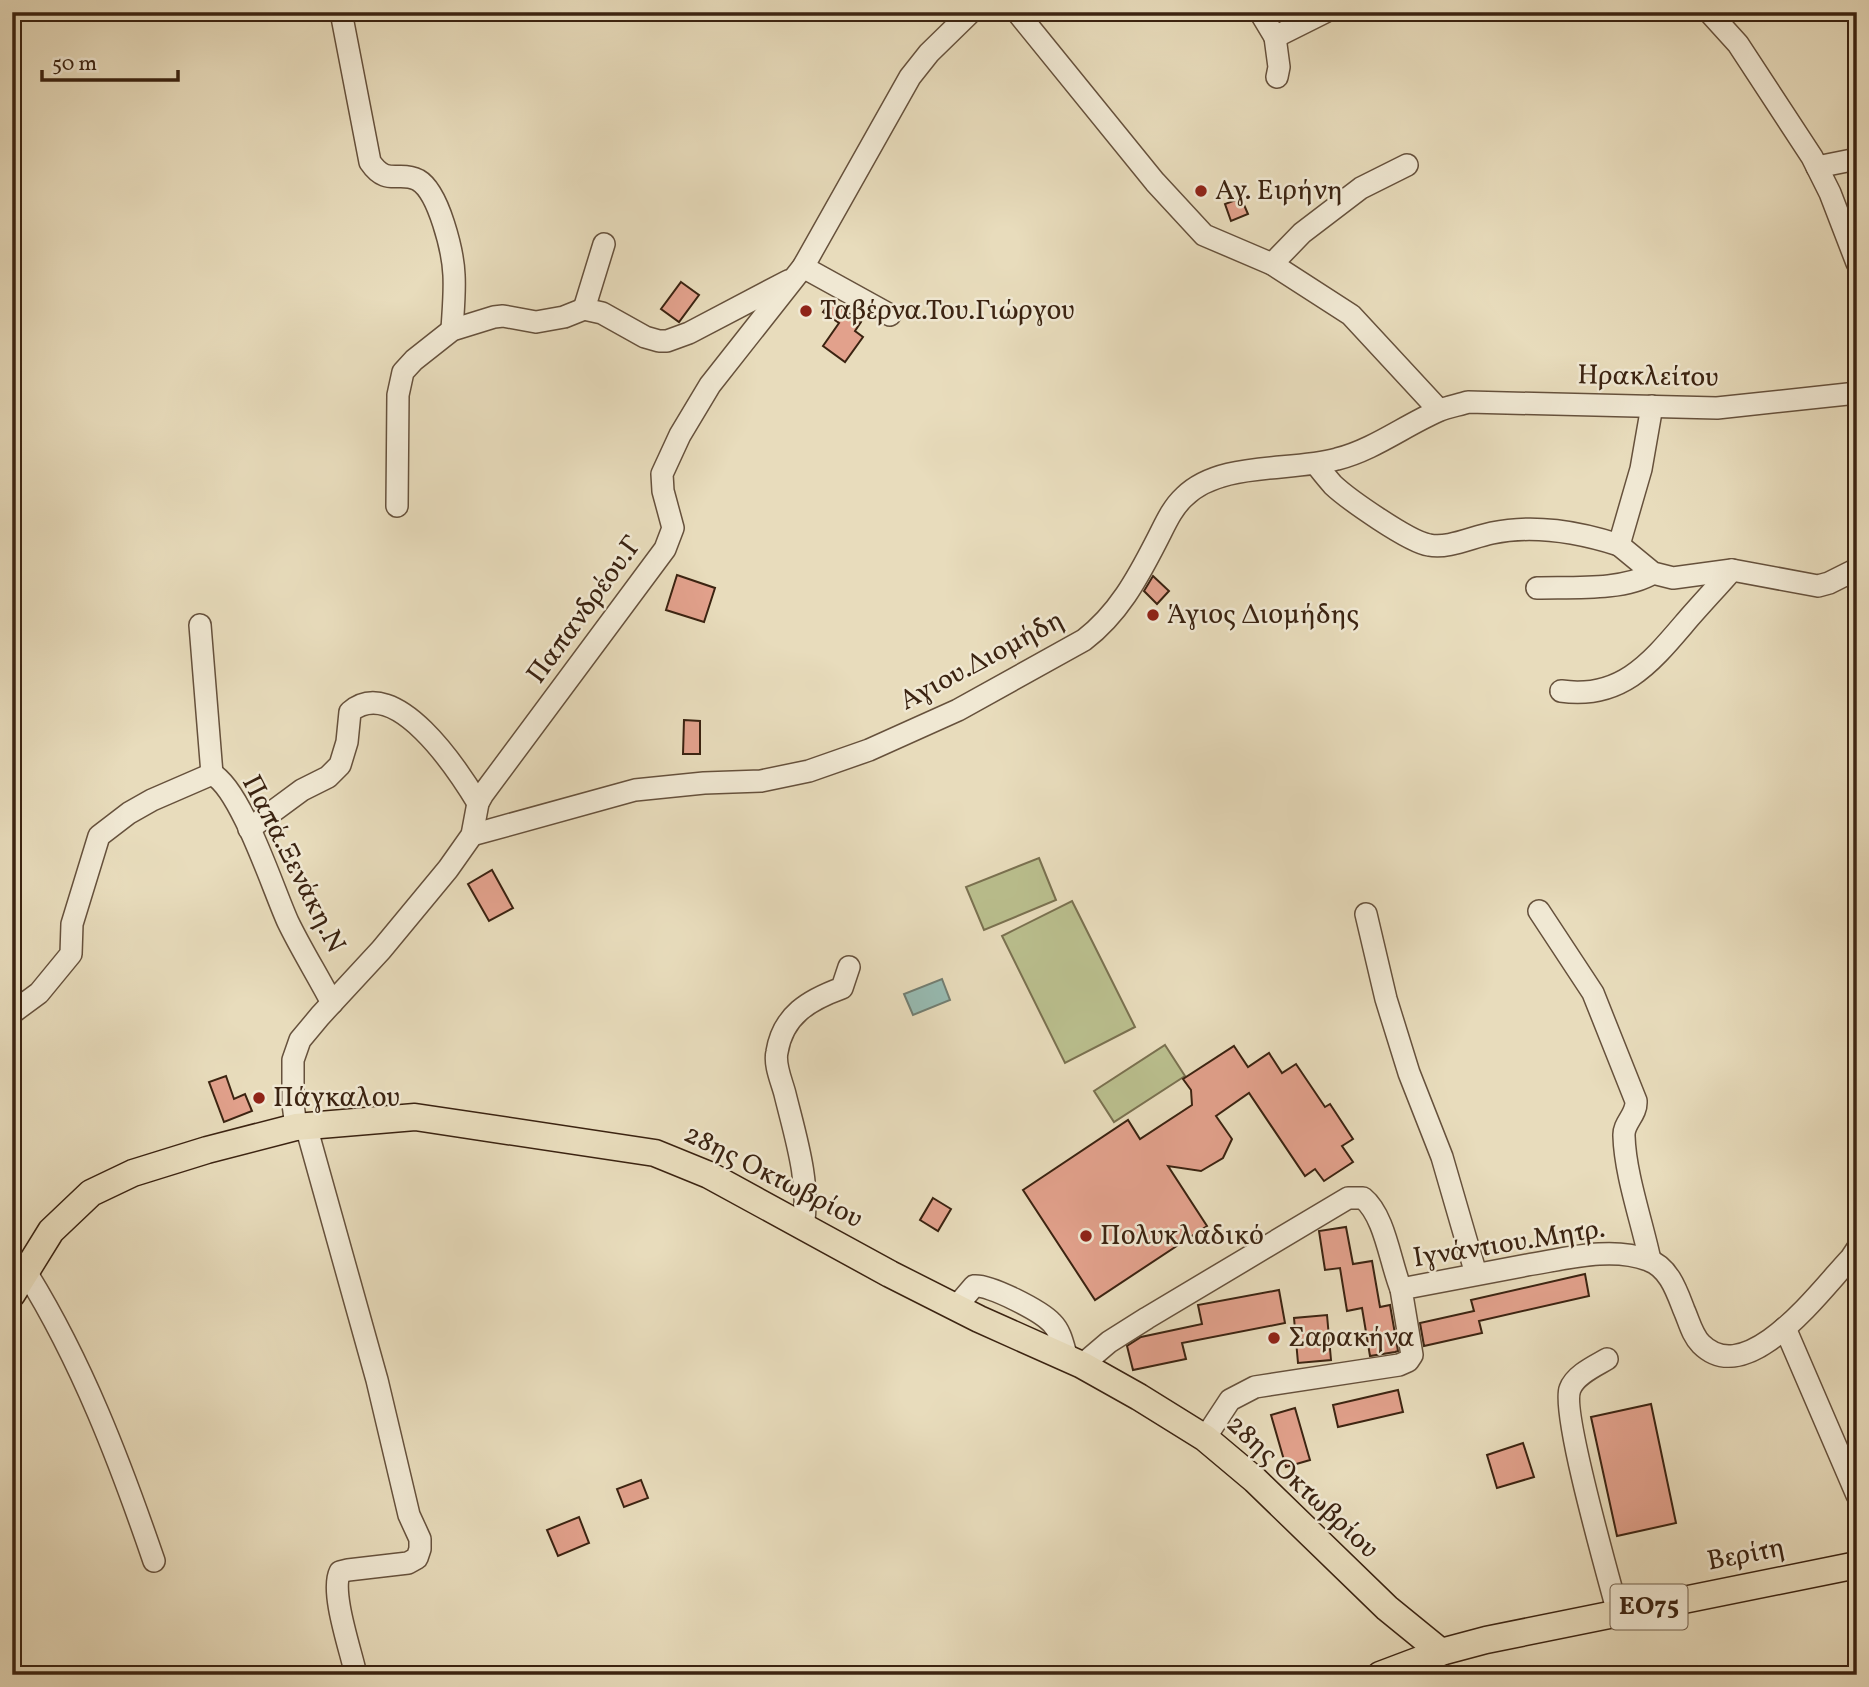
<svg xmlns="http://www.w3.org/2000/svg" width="1869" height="1687" viewBox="0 0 1869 1687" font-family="Vollkorn,serif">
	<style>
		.green { fill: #babf8e; stroke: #7a7150; stroke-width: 2 }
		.water { fill: #97bbb2; stroke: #727e72; stroke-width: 2 }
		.building { fill: #e2a18c; stroke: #3b2311; stroke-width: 2 }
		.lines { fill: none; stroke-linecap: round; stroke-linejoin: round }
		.minor-casing { stroke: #66513c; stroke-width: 24 }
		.major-casing { stroke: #3b2311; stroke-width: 29 }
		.minor { stroke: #f0e8d3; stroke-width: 21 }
		.major { stroke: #e8dcbc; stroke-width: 26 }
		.poi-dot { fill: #8f2418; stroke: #f0e8d3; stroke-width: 2.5 }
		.labels { text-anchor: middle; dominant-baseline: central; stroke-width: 5; stroke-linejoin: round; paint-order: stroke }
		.shield { fill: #f0e8d3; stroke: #715e4b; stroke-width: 2 }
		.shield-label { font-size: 26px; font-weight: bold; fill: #3b2311 }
		.poi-label { font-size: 28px; fill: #3b2311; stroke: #f0e8d3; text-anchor: start }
		.street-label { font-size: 28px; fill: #3b2311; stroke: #f0e8d3 }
	</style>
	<rect width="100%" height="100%" fill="#e8dcbc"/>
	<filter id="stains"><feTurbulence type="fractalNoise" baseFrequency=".00286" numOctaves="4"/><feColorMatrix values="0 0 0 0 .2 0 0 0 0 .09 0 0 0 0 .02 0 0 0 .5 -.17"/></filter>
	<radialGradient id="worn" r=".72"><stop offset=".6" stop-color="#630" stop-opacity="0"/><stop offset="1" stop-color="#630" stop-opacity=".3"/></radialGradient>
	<!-- green -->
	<g class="green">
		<polygon points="1039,858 1056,900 984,930 966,887"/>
		<polygon points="1072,901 1135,1027 1065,1063 1002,936"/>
		<polygon points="1165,1045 1185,1076 1114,1122 1094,1091"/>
	</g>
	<!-- water -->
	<polygon class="water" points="942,979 950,1000 913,1015 904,994"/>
	<!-- building -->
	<g class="building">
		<polygon points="1241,198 1248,214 1231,221 1225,204"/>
		<polygon points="681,282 699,295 679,322 661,309"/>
		<polygon points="831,301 861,322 855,331 863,337 845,362 823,346 839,323 823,312"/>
		<polygon points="677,575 715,588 704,622 666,610"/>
		<polygon points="1153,576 1169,591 1157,604 1144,591"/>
		<polygon points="684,720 700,721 700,754 683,754"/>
		<polygon points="492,870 513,908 489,921 468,884"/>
		<polygon points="1234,1046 1248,1067 1269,1053 1282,1073 1296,1064 1325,1107 1330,1104 1353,1139 1342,1146 1353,1162 1324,1181 1315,1169 1305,1176 1249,1093 1216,1116 1232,1139 1223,1158 1201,1171 1168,1166 1207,1226 1095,1300 1023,1190 1128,1120 1140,1139 1192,1105 1191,1090 1183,1079"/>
		<polygon points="226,1076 234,1099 245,1094 252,1111 224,1122 209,1082"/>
		<polygon points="933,1198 951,1209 938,1231 920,1220"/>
		<polygon points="1346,1227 1353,1264 1372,1261 1380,1307 1390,1305 1398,1351 1395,1352 1370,1356 1362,1308 1347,1311 1340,1268 1325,1270 1319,1231"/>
		<polygon points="1585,1274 1589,1296 1479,1321 1482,1333 1424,1346 1420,1323 1474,1311 1471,1300"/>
		<polygon points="1279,1290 1285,1323 1182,1343 1186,1359 1133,1370 1127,1346 1141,1337 1202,1324 1198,1305"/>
		<polygon points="1327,1315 1331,1360 1298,1363 1294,1318"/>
		<polygon points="1398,1390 1403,1412 1338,1427 1333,1405"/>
		<polygon points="1651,1404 1676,1523 1617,1536 1591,1417"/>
		<polygon points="1295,1408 1310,1460 1286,1467 1271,1415"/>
		<polygon points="1523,1443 1534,1477 1497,1488 1487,1455"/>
		<polygon points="641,1480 648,1498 624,1507 617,1489"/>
		<polygon points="579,1517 589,1543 558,1556 547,1530"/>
	</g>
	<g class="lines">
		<!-- minor casing -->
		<g class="minor-casing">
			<g id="minor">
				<path d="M341 12 370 162C387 187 399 170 418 180 439 192 453 252 454 275 455 293 453 312 452 330"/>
				<polyline points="1017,12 1155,182 1204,235 1272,264 1351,315 1439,410"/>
				<polyline points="1260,12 1275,37 1325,12"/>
				<polyline points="1709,12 1738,44 1812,157 1830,193 1857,263"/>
				<polyline points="1275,37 1279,67 1277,77"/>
				<polyline points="1817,167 1857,159"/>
				<polyline points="1272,264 1302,233 1361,188 1407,165"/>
				<polyline points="803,267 890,315"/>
				<polyline points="584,309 604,244"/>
				<polyline points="1652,406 1641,469 1619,545 1653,573 1673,578 1732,570 1818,586 1829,583 1857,569"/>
				<path d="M1316 464C1321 471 1327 478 1333 485 1348 499 1409 542 1429 545 1448 549 1472 537 1492 533 1535 524 1578 532 1619 545"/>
				<polyline points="397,506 398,395 403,372 414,360 452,330 494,317 503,316 536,322 564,317 584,309 602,313 645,337 659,341 667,341 689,333 788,281"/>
				<path d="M1537 588C1571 587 1624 591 1653 573"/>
				<polyline points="200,625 212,774"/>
				<path d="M1561 691C1623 700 1653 660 1689 618 1703 602 1718 586 1732 570"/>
				<path d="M249 829 302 790 328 777 340 765 347 742 350 712C395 673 458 770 478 803"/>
				<path d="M472 835 635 790 704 783 761 781 809 771 869 750 958 710 1084 640C1118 614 1137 579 1156 542 1164 527 1171 509 1184 497 1220 461 1290 472 1337 459 1373 450 1404 426 1438 411 1447 407 1459 405 1468 402L1717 408 1857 393"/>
				<path d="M1539 911 1593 993 1636 1101C1637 1115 1623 1123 1624 1136 1625 1174 1642 1222 1650 1260"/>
				<polyline points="1366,914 1386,999 1409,1073 1442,1157 1476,1274"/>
				<path d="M12 1013 39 993 71 954 72 924 99 836 129 813 152 800 212 774C241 789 273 889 288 922 301 949 318 976 332 1003"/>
				<path d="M306 1126 377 1380 409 1515 420 1539V1549L417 1558 408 1563 348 1570 340 1572C330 1592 351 1651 356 1675"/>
				<polyline points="296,1127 293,1104 293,1060 300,1040 320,1016 381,950 448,869 472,835 478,803 483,794 665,549 673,528 663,491 662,474 680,435 710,385 803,267 910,77 929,53 971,12"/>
				<path d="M803 1226C811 1184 795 1135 785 1094 782 1082 774 1065 777 1052 783 1015 809 1000 842 988L849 967"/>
				<path d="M26 1272C82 1362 120 1462 154 1561"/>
				<path d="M956 1307 974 1286C989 1284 1041 1311 1052 1323 1061 1332 1063 1345 1067 1358"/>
				<polyline points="1785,1328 1857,1495"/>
				<path d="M1607 1359C1595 1366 1575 1375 1570 1389 1561 1412 1609 1579 1618 1613"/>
				<path d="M1082 1365 1109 1342 1147 1318 1348 1198H1363C1385 1216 1390 1262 1401 1289"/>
				<path d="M1205 1438 1230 1400 1255 1387 1399 1365 1408 1361 1412 1355 1401 1289C1443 1281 1485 1273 1527 1265 1565 1259 1611 1246 1648 1260 1669 1267 1677 1292 1684 1310 1689 1321 1692 1335 1701 1344 1748 1391 1822 1288 1851 1258L1857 1249"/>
			</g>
		</g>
		<!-- major casing -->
		<g class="major-casing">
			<g id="major">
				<polyline points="12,1294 51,1231 91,1193 133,1173 207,1150 296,1127 415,1117 655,1153 709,1175 890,1274 979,1319 1082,1365 1139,1397 1205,1438 1255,1480 1387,1608 1441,1652"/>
				<polyline points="1380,1675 1441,1652 1486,1640 1857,1565"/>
			</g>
		</g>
		<!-- minor -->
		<use href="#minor" class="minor"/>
		<!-- major -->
		<use href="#major" class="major"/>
	</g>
	<!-- markers -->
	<g class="poi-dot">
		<circle cx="1201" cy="191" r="7"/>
		<circle cx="806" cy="311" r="7"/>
		<circle cx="1153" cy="615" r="7"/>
		<circle cx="259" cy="1098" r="7"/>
		<circle cx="1086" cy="1236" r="7"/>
		<circle cx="1274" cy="1338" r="7"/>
	</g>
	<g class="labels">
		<!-- shield labels -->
		<rect class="shield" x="1610.5" y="1584.5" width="77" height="45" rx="5"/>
		<g class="shield-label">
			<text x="1649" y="1607">ΕΟ75</text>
		</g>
		<!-- poi labels -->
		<g class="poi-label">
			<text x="1215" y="191">Αγ. Ειρήνη</text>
			<text x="820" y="311">Ταβέρνα.Του.Γιώργου</text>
			<text x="1167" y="615">Άγιος Διομήδης</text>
			<text x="273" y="1098">Πάγκαλου</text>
			<text x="1100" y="1236">Πολυκλαδικό</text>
			<text x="1288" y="1338">Σαρακήνα</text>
		</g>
		<!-- street labels -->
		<g class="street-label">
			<text transform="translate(1648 377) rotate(1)">Ηρακλείτου</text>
			<text transform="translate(585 610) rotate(-54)">Παπανδρέου.Γ</text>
			<text transform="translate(982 661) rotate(-28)">Αγιου.Διομήδη</text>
			<text transform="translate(293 864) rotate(63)">Παπά.Ξενάκη.Ν</text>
			<text transform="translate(773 1177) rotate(27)">28ης Οκτωβρίου</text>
			<text transform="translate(1509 1244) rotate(-9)">Ιγνάντιου.Μητρ.</text>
			<text transform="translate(1302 1487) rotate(43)">28ης Οκτωβρίου</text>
			<text transform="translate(1746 1555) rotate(-11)">Βερίτη</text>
		</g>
	</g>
	<!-- margin -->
	<rect width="1869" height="1687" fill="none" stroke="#e8dcbc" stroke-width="42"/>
	<rect x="14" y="14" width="1841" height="1659" fill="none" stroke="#3b2311" stroke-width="3.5"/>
	<rect x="21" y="21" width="1827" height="1645" fill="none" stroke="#3b2311" stroke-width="2"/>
	<!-- scale -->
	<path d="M42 70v10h136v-10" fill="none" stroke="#3b2311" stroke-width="3.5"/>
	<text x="52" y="70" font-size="21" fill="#3b2311" stroke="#f0e8d3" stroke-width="5" paint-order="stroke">50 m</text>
	<rect width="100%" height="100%" filter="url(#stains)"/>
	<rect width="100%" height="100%" fill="url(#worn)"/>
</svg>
